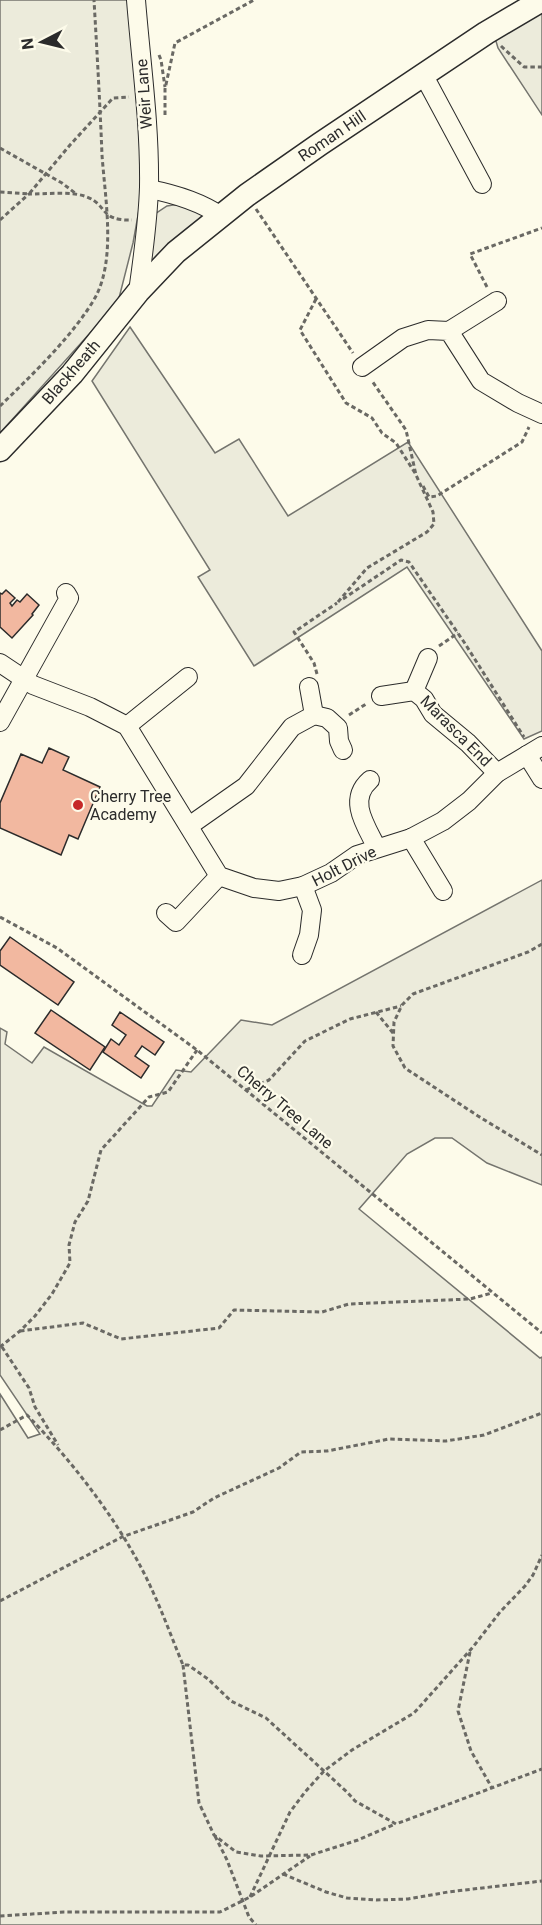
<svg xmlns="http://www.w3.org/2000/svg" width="542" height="1925" viewBox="0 0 542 1925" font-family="Roboto,sans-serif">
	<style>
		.green { fill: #ecebdb; stroke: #74746e; stroke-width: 1.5 }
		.building { fill: #f2b8a0; stroke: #2b2b2b; stroke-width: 1.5 }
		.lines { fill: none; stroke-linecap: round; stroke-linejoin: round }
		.minor-casing { stroke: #2b2b2b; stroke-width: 20 }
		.major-casing { stroke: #2b2b2b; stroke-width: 25 }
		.path { stroke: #6a6964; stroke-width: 3; stroke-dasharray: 4.5 3; stroke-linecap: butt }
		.minor { stroke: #fdfbea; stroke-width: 18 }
		.major { stroke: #fdfbea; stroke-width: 22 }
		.poi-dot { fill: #c62828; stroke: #fdfbea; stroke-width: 2 }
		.labels { text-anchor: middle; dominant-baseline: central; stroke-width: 4.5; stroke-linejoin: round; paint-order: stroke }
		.street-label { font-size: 16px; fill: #2b2b2b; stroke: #fdfbea }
		.poi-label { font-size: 16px; fill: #2b2b2b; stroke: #fdfbea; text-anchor: start }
	</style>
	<rect width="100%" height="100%" fill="#fdfbea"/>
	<!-- green -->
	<g class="green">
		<polygon points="0,0 136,0 149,155 133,243 118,302 0,433"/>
		<polygon points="542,0 542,115 498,48 490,21"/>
		<polygon points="173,205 182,205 204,215 176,239 149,268 155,214 167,206"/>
		<polygon points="130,327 215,453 239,439 288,516 408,442 542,651 542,731 524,739 407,567 254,666 198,577 210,570 92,381"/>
		<polygon points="542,880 542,1185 487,1163 452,1138 435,1138 407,1154 359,1209 540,1358 542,1357 542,1925 0,1925 0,1394 28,1438 40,1434 0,1375 0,1028 7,1032 5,1044 32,1063 44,1047 147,1106 152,1106 176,1070 191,1072 241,1020 272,1025"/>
	</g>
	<!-- building -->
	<g class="building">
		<polygon points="6,590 15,598 10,603 12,606 17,600 20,602 27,594 39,605 32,614 33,615 12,638 0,627 0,593 2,594"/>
		<polygon points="49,748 69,757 63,770 100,787 78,839 69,835 61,855 0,828 0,803 21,754 42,763"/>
		<polygon points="10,937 74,982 58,1005 0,965 0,951"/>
		<polygon points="51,1010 105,1047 90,1070 35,1033"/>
		<polygon points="120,1012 164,1042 155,1055 142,1046 135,1056 149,1066 141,1078 103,1052 111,1039 119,1045 126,1035 112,1025"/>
	</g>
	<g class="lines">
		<!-- minor casing -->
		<g class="minor-casing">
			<g id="minor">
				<path d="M136 0C141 62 150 125 149 187 148 222 143 257 138 292"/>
				<polyline points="423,74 482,184"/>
				<path d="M149 189C175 194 199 201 221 216"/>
				<polyline points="449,331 497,301"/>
				<polyline points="362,367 403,338 428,330 449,331 481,381 518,403 542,414"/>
				<polyline points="0,663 33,685 90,707 127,726 219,876 254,888 279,891 303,886 331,873 357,855 411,838 443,821 469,801 497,773 542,746"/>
				<polyline points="414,691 428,658"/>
				<polyline points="381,696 414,691 424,699 433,714 468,743 497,773"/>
				<polyline points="314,715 327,718 338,728 339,741 343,750"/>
				<polyline points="0,722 69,598 66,593"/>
				<polyline points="127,726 188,677"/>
				<polyline points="527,755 542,779"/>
				<path d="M370 780C347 800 366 826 377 848"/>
				<polyline points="189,826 246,786 292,727 314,715 309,687"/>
				<polyline points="411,838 443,891"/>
				<polyline points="166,913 176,922 219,876"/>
				<polyline points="302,955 309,935 312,910 303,886"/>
			</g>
		</g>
		<!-- major casing -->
		<g class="major-casing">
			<polyline id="major" points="0,450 72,374 138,292 176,252 247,195 320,144 486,33 542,0"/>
		</g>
		<!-- path -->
		<g class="path">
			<polyline points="501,46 524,67 542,67"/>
			<polyline points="159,55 161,60 165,87"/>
			<polyline points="165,115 165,89 175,43 254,0"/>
			<polyline points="0,148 62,183 75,193"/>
			<polyline points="0,192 29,194 70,145 113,98 129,97"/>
			<polyline points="256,209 353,353"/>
			<path d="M0 220 29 194C45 194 73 191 87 197 108 205 99 221 132 220"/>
			<polyline points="487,287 470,254 542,228"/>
			<polyline points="316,299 300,330 346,403 372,418 382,433 396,443 415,473"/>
			<path d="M0 406C31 376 75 334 96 296 116 257 105 198 102 155 100 104 97 52 94 0"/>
			<polyline points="423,486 429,497 437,496 522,442 529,427"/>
			<polyline points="343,599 401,560 409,562 464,642 524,737"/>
			<polyline points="338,602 367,568 427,532 434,524 433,512 416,475 406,430 372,381"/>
			<polyline points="439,646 458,633"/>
			<polyline points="317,674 314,663 294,632 337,603"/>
			<polyline points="349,715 366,704"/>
			<polyline points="0,917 57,948 197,1050 542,1333"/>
			<polyline points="542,944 528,952 413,994 402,1005 394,1022 393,1046 405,1068 478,1116 542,1155"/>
			<polyline points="376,1012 393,1033"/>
			<polyline points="246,1090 269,1080 305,1041 350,1019 401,1006"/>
			<polyline points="20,1331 83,1323 121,1339 219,1328 234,1310 322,1312 349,1304 470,1299 492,1293"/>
			<polyline points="0,1347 20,1331 35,1316 52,1294 70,1263 69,1245 75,1222 88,1201 101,1150 149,1097 168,1092 197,1050"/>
			<polyline points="2,1347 29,1388 35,1407 58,1445"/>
			<path d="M0 1430 27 1415C75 1464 125 1529 153 1592 164 1616 173 1641 183 1665H188L208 1679 231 1701 266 1718 347 1792 355 1801 396 1824 542 1769"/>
			<polyline points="0,1601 122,1537 193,1512 214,1498 279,1468 301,1452 327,1451 389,1439 446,1441 484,1435 542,1413"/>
			<polyline points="470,1652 458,1711 471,1751 492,1788"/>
			<polyline points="183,1665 199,1803 214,1835 236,1852 261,1856 311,1855 358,1840 395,1824"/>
			<polyline points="215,1836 227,1860 249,1917 256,1925"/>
			<polyline points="283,1874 326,1892 347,1898 376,1900 408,1899 448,1892 542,1881"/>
			<polyline points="250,1897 290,1812 305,1792 324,1771 352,1750 414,1713 473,1647 500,1612 525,1586 533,1575 542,1555"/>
			<polyline points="0,1916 64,1912 220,1912 250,1897 310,1856"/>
		</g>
		<!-- minor -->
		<use href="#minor" class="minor"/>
		<!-- major -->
		<use href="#major" class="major"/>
	</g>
	<!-- markers -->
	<circle class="poi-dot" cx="78" cy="805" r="6"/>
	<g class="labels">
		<!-- street labels -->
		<g class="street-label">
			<text transform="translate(144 94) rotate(-94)">Weir Lane</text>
			<text transform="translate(332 136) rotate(-34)">Roman Hill</text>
			<text transform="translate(71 372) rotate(-49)">Blackheath</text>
			<text transform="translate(456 731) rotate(45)">Marasca End</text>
			<text transform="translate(344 866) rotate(-27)">Holt Drive</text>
			<text transform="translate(285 1107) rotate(40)">Cherry Tree Lane</text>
		</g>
		<!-- poi labels -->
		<g class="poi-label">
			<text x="90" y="796">Cherry Tree<tspan x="90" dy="18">Academy</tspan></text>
		</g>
	</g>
	<!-- north arrow -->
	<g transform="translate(42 42) rotate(263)" stroke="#fdfbea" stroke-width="4.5" paint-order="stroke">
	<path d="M0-4.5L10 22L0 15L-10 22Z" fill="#2b2b2b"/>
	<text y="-9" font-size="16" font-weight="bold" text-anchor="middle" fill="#2b2b2b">N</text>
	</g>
</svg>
